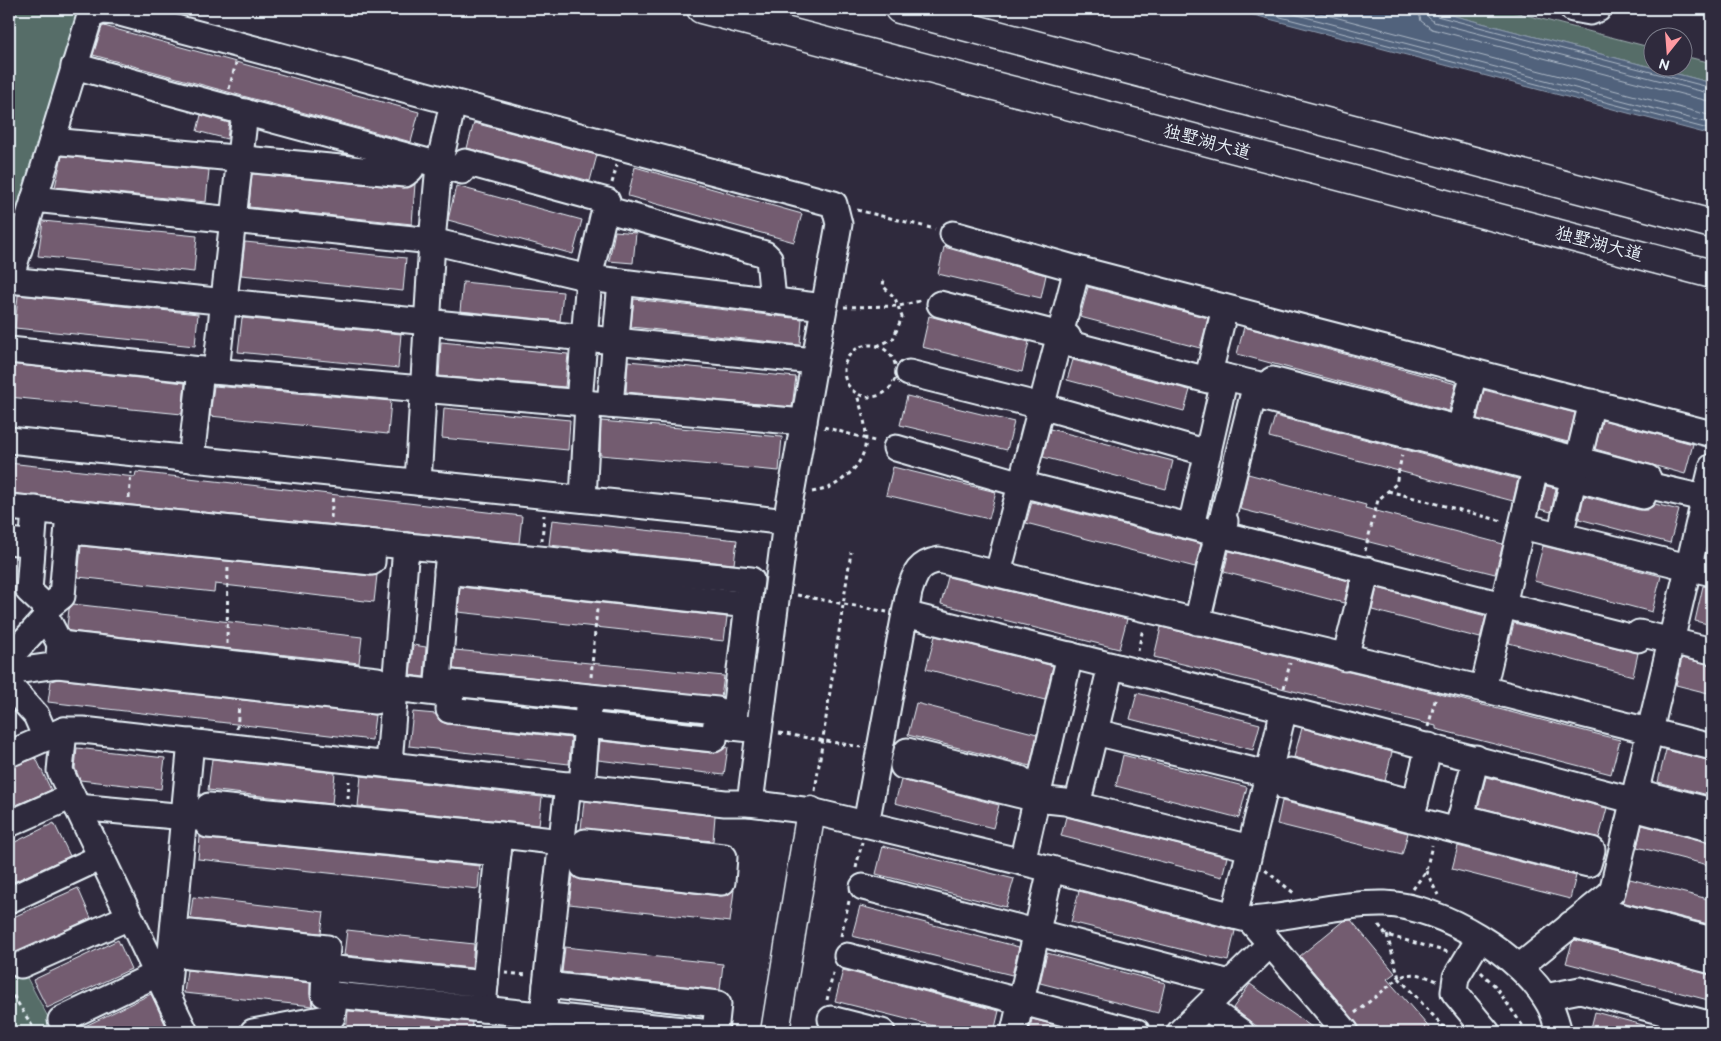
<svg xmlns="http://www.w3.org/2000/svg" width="1721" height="1041" viewBox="0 0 1721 1041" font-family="'Balsamiq Sans','LXGW WenKai TC',sans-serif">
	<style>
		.green { fill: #566d68; stroke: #9fafb0 }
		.water { fill: #51627c; stroke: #8d9bae }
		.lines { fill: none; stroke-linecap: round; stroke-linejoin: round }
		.shore { stroke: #acb8c6; stroke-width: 1 }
		.building { fill: #735c70; stroke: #e8f1f8 }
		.minor-casing { stroke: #e8f1f8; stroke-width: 29 }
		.major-casing { stroke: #e8f1f8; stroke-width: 31 }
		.path { stroke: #e8f1f8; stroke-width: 3; stroke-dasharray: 4 4; stroke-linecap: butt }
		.minor { stroke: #2f2a3d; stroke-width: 25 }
		.major { stroke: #2f2a3d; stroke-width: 28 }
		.labels { text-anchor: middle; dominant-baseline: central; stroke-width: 5; stroke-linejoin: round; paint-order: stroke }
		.street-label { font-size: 18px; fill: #e8f1f8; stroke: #2f2a3d }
	</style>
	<rect width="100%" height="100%" fill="#2f2a3d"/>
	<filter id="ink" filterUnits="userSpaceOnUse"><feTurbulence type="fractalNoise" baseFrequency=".02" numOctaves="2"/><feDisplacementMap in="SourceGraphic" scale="10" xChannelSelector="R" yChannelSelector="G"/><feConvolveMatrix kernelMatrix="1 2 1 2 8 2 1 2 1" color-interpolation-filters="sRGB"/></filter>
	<g filter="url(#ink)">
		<!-- green -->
		<g class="green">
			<polygon points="17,9 82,9 9,242 9,168 11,159 9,156 9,41"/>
			<polygon points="1428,9 1503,9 1653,48 1654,68 1684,68 1684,56 1712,63 1712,83"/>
			<polygon points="9,969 13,978 26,976 56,1032 9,1032"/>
		</g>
		<!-- water -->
		<polygon class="water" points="1231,9 1428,9 1712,83 1712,135"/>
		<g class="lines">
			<!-- shore -->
			<g class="shore">
				<polyline points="1250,9 1712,130"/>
				<polyline points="1275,9 1712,124"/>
				<polyline points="1304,9 1712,116"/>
				<polyline points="1418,9 1421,21 1432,29 1712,102"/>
				<polyline points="1426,9 1428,17 1434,22 1712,94"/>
				<polyline points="1432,9 1437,16 1712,88"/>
			</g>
		</g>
		<!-- building -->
		<g class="building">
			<polygon points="104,26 419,112 411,142 93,55 102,27"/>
			<polygon points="201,115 229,123 227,139 197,131"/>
			<polygon points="474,123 597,155 590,181 467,148"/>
			<polygon points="62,156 209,170 206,202 55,187"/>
			<polygon points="635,167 802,214 794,242 628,196"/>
			<polygon points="252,174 404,188 415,184 412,224 249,207"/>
			<polygon points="456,186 582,220 573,254 448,220"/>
			<polygon points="43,221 197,236 194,272 38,256"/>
			<polygon points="615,231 636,233 633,263 609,261"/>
			<polygon points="245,242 406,258 403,291 241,275"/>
			<polygon points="944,247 1046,275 1041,298 938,274"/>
			<polygon points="463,282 563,292 560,321 460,311"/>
			<polygon points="1088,287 1208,318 1200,348 1080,317"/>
			<polygon points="18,295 198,314 195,346 15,328"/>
			<polygon points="634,299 802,319 800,345 631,327"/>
			<polygon points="929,316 1029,342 1022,372 922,347"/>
			<polygon points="242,318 401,334 398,368 238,352"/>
			<polygon points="1244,327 1456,384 1449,411 1237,354"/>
			<polygon points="441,342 568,354 565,387 439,376"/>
			<polygon points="1073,360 1190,390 1184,411 1067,380"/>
			<polygon points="628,361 796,377 792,407 626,392"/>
			<polygon points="9,364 185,383 182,414 9,397"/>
			<polygon points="214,386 391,401 388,434 210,416"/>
			<polygon points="1484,390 1575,413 1568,442 1477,419"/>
			<polygon points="907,396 1014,422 1007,450 900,425"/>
			<polygon points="444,408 570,420 568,450 442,438"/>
			<polygon points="1275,416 1518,479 1513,501 1269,437"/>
			<polygon points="1602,420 1693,444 1685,474 1595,449"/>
			<polygon points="601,421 782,437 779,471 600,455"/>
			<polygon points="1050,429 1173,461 1166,489 1043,457"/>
			<polygon points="9,463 135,477 136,472 522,516 519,543 9,493"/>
			<polygon points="893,467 996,492 989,519 886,495"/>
			<polygon points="1248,474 1366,505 1365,508 1503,544 1495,574 1240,509"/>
			<polygon points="1546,486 1556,488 1551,512 1540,509"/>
			<polygon points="1584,496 1639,510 1647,510 1655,504 1679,510 1670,543 1579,519"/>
			<polygon points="1032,502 1201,544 1195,567 1026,523"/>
			<polygon points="552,520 737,540 734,564 549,545"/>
			<polygon points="81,546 371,576 377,575 374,602 215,584 214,592 78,577"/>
			<polygon points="1543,546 1661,576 1652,612 1534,581"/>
			<polygon points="1229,551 1349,581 1344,603 1224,572"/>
			<polygon points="948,577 1127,619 1119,649 941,604"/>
			<polygon points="1703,586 1712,587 1712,625 1695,621"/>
			<polygon points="460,587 727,617 724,641 458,612"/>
			<polygon points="1377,588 1486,616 1480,638 1372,610"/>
			<polygon points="73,604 362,637 359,663 69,631 67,626 69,609"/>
			<polygon points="1514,623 1638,653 1633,676 1509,643"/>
			<polygon points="1161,627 1428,691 1620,740 1611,774 1436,729 1436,726 1154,657"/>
			<polygon points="935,636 1053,666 1045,700 926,669"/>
			<polygon points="413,645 426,647 424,677 410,675"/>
			<polygon points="455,650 724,676 721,697 453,669"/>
			<polygon points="1682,658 1712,665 1712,694 1676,685"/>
			<polygon points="58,679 375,715 372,740 48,702 51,681"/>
			<polygon points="1137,693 1260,724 1253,750 1130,719"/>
			<polygon points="916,703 1037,734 1030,766 908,735"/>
			<polygon points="413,712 436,714 440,721 447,724 571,738 569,764 409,746"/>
			<polygon points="1302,728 1392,752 1385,781 1294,757"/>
			<polygon points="600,741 712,753 728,747 724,775 598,760"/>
			<polygon points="77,748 165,758 161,789 80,780 75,768"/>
			<polygon points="1666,750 1712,761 1712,796 1658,782"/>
			<polygon points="1123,755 1247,787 1239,818 1116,786"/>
			<polygon points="36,758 51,790 9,808 9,768"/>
			<polygon points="212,759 335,773 332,804 208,790"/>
			<polygon points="361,776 542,797 539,825 358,806"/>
			<polygon points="1486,777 1607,808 1599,838 1478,807"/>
			<polygon points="901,780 999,805 993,828 895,803"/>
			<polygon points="584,801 715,816 713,841 581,829"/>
			<polygon points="1282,801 1408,833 1402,855 1277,824"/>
			<polygon points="1066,817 1227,857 1222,877 1061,836"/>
			<polygon points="54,823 70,856 9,884 9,845"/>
			<polygon points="1642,825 1712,843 1712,866 1637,847"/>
			<polygon points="200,837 207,839 480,866 478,889 198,859"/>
			<polygon points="883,846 1014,879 1006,907 876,874"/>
			<polygon points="1458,846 1576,876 1570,899 1452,869"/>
			<polygon points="573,875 581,880 720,896 728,895 734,890 730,922 569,904"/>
			<polygon points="1630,879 1712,900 1712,925 1622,902"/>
			<polygon points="78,888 91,918 9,956 9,919"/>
			<polygon points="1079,891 1235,931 1228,961 1071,922"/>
			<polygon points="193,897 324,912 321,933 190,919"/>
			<polygon points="860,906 1019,947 1012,975 852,936"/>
			<polygon points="1351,920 1395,973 1387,979 1433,1032 1360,1032 1357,1023 1300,956 1343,921"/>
			<polygon points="347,930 474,944 472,968 344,955"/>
			<polygon points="118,940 131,969 47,1008 33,980"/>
			<polygon points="1575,940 1712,975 1712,1001 1566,963 1572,943"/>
			<polygon points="565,947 723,964 720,990 562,972"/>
			<polygon points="1047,953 1165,983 1158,1013 1040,983"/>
			<polygon points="187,970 310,983 310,994 313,1006 184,993"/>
			<polygon points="843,970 999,1011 994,1032 958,1032 835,1001"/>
			<polygon points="1250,984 1319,1032 1264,1032 1233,1008"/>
			<polygon points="151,994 167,1028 158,1032 73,1032"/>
			<polygon points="348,1011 472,1022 471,1032 346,1032"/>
			<polygon points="1595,1012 1654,1028 1653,1032 1590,1032"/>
			<polygon points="1032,1019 1069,1029 1069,1032 1029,1032"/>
		</g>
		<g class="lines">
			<!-- minor casing -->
			<g class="minor-casing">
				<g id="minor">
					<polyline points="1573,9 1590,12 1598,9"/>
					<polyline points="74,66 462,171 465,162 607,201 605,209 765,254 769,258 773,301"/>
					<polyline points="52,141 405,174 411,169 413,158"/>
					<polyline points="34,199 432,241 589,278 824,307"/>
					<polyline points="953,234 1077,269 1712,434"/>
					<polyline points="9,280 814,361"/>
					<polyline points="9,282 90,16 102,11 116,12 834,204 839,224 786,522"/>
					<polyline points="940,304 1068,337 1066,343 1208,380 1209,373 1271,388 1268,399 1643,496 1647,485 1712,500"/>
					<polyline points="9,350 201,370 804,422"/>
					<polyline points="216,371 245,112"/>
					<polyline points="909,373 1041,406 1208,453"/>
					<polyline points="1209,373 1225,308"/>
					<polyline points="1271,388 1272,380 1648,478 1647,485"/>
					<polyline points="579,402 589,278 603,217"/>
					<polyline points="610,405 621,282"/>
					<polyline points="9,440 704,512 786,522 750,803 811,811 1051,869 1250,920"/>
					<polyline points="1456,445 1474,372"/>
					<polyline points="896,448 1021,484 1638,639 1639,633 1712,651"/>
					<polyline points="191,459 201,370"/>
					<polyline points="418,482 432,241 439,165 453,103"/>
					<polyline points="583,499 588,403"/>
					<polyline points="9,507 406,546"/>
					<polyline points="35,509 29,591 47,608"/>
					<polyline points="84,515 83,532 372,562 373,543"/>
					<polyline points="1222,520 1256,384"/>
					<polyline points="1191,526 1225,377"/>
					<polyline points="1522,526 1712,573"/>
					<polyline points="1560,535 1592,402"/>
					<polyline points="9,541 33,544"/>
					<polyline points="447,571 748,605"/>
					<polyline points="998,573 1077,269"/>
					<polyline points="905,614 1284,709"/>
					<polyline points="1197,622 1218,533 1222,520 1225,521"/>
					<polyline points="60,644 46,617 47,608 62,596 69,513"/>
					<polyline points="9,658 46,617"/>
					<polyline points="1345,658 1367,570"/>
					<polyline points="58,665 60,644 377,680 377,686"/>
					<polyline points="9,672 58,665 375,701 377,686 395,688 406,546 449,550"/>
					<polyline points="9,685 36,715 46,738"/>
					<polyline points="1483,689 1539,453"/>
					<polyline points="716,724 717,710 452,683 449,710 714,739 716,724 733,727"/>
					<polyline points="64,730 60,771 185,1032"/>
					<polyline points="1095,732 1283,778"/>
					<polyline points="9,754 64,730 83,730 725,803 750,803"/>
					<polyline points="389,764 395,688 437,693 449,550 751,580 733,727 759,730"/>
					<polyline points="582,786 588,709"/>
					<polyline points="1017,794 1020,779 907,751 903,766 1037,799 1065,802 1250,848"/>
					<polyline points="1415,803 1429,746"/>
					<polyline points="1077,805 1111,666"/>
					<polyline points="77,807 208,819 209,806 500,835 498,853 208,825 208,819"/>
					<polyline points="1712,811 1645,794 1641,810 1712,829"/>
					<polygon points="1461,817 1592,850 1588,864 1458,831"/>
					<polyline points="1461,817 1476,758"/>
					<polyline points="1411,819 1415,803 1290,771 1286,787 1458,831"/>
					<polyline points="9,824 72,796"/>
					<path d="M866 824 909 592C915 573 919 563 939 560L1483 689 1712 747"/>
					<polyline points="500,835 562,842"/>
					<polyline points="561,854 584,857 583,866 722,882 724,857 585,842 584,857"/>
					<polyline points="1022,862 1070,655"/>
					<polyline points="863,887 1230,983"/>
					<polyline points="9,900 101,857"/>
					<polyline points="1234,916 1284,709 1643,803"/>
					<polyline points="1571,924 1712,961"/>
					<polyline points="1585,928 1608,913 1712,940"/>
					<polyline points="1479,939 1456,977 1454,992 1487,1032"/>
					<polyline points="847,956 1137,1032"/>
					<polyline points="21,965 129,917"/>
					<polyline points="1519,967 1612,892 1712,467"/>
					<polyline points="325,970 324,994 483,1009 485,984 336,969 325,970 188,956 190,933 327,948 325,970"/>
					<polyline points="485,984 498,853"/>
					<polyline points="546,985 568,785"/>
					<polyline points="167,994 191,742"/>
					<polyline points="1545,997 1580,990 1712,1025"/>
					<polyline points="1206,1007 1241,1032"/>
					<polyline points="483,1009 702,1032"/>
					<polyline points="543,1016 546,985 718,1004 715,1032"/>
					<polyline points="831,1019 882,1032"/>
					<polyline points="61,1020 157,974"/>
					<polyline points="253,1032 332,1017 335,995"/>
					<polyline points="1014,1032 1051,869"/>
					<polyline points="1180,1032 1270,944"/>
					<path d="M1346 1032 1250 920C1295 917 1340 903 1385 904 1441 906 1522 955 1549 1004 1554 1012 1556 1023 1559 1032"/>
				</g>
			</g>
			<!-- major casing -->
			<g class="major-casing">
				<g id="major">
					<polyline points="701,9 1712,274"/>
					<polyline points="899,9 1712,224"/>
					<polyline points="775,1032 811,811"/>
				</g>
			</g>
			<!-- path -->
			<g class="path">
				<polyline points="229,89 236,63"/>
				<polyline points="612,183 617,165"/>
				<polyline points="857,210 935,229"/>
				<polyline points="844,307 899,306 920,301"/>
				<circle cx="870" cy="371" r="26"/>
				<polyline points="877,346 893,339 902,317 895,298 883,286 884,279"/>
				<polyline points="824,427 878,442"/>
				<polyline points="1388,491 1502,521"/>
				<path d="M812 492C825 490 833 487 843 479 874 455 868 429 857 395"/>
				<polyline points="129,498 131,472"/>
				<polyline points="331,518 333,494"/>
				<polyline points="542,541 544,515"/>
				<polyline points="1365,551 1378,500 1396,484 1402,455"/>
				<polyline points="797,595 887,612"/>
				<polyline points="227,644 228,565"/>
				<polyline points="1138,651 1143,628"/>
				<polyline points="591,677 597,609"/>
				<polyline points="1284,688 1290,663"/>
				<polyline points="1428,727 1436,697"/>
				<polyline points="237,729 239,705"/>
				<polyline points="779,733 861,747"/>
				<polyline points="815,791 851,552"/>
				<polyline points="348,799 349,781"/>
				<polyline points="856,868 862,842"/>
				<polyline points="1265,870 1295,894"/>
				<polyline points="1426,871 1438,895"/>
				<polyline points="1413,889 1426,871 1432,845"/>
				<polyline points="1379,925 1386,935 1448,952"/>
				<path d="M1387 935 1399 978C1413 971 1423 975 1437 981"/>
				<polyline points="841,936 849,901"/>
				<polyline points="1481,972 1495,986 1527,1032"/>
				<polyline points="505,973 527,975"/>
				<polyline points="9,989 36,1032"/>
				<polyline points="827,1000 834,969"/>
				<polyline points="9,1002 9,1004"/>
				<polyline points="1355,1013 1399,978 1448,1032"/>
			</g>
			<!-- minor -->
			<use href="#minor" class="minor"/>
			<!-- major -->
			<use href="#major" class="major"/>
		</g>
	</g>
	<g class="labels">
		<!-- street labels -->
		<g class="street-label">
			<text transform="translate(1207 142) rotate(15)">独墅湖大道</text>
			<text transform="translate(1599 244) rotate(15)">独墅湖大道</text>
		</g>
	</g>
	<!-- margin -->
	<rect width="1721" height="1041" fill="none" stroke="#2f2a3d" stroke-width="30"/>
	<rect x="15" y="15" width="1691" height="1011" fill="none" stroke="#e8f1f8" stroke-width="2" filter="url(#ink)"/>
	<!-- north arrow -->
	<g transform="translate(1668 52) rotate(197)"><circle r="24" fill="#2f2a3d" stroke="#797a88"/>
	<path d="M0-4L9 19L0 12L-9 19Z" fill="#ff9aa2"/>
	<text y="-8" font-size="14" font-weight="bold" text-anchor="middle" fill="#e8f1f8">N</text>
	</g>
</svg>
